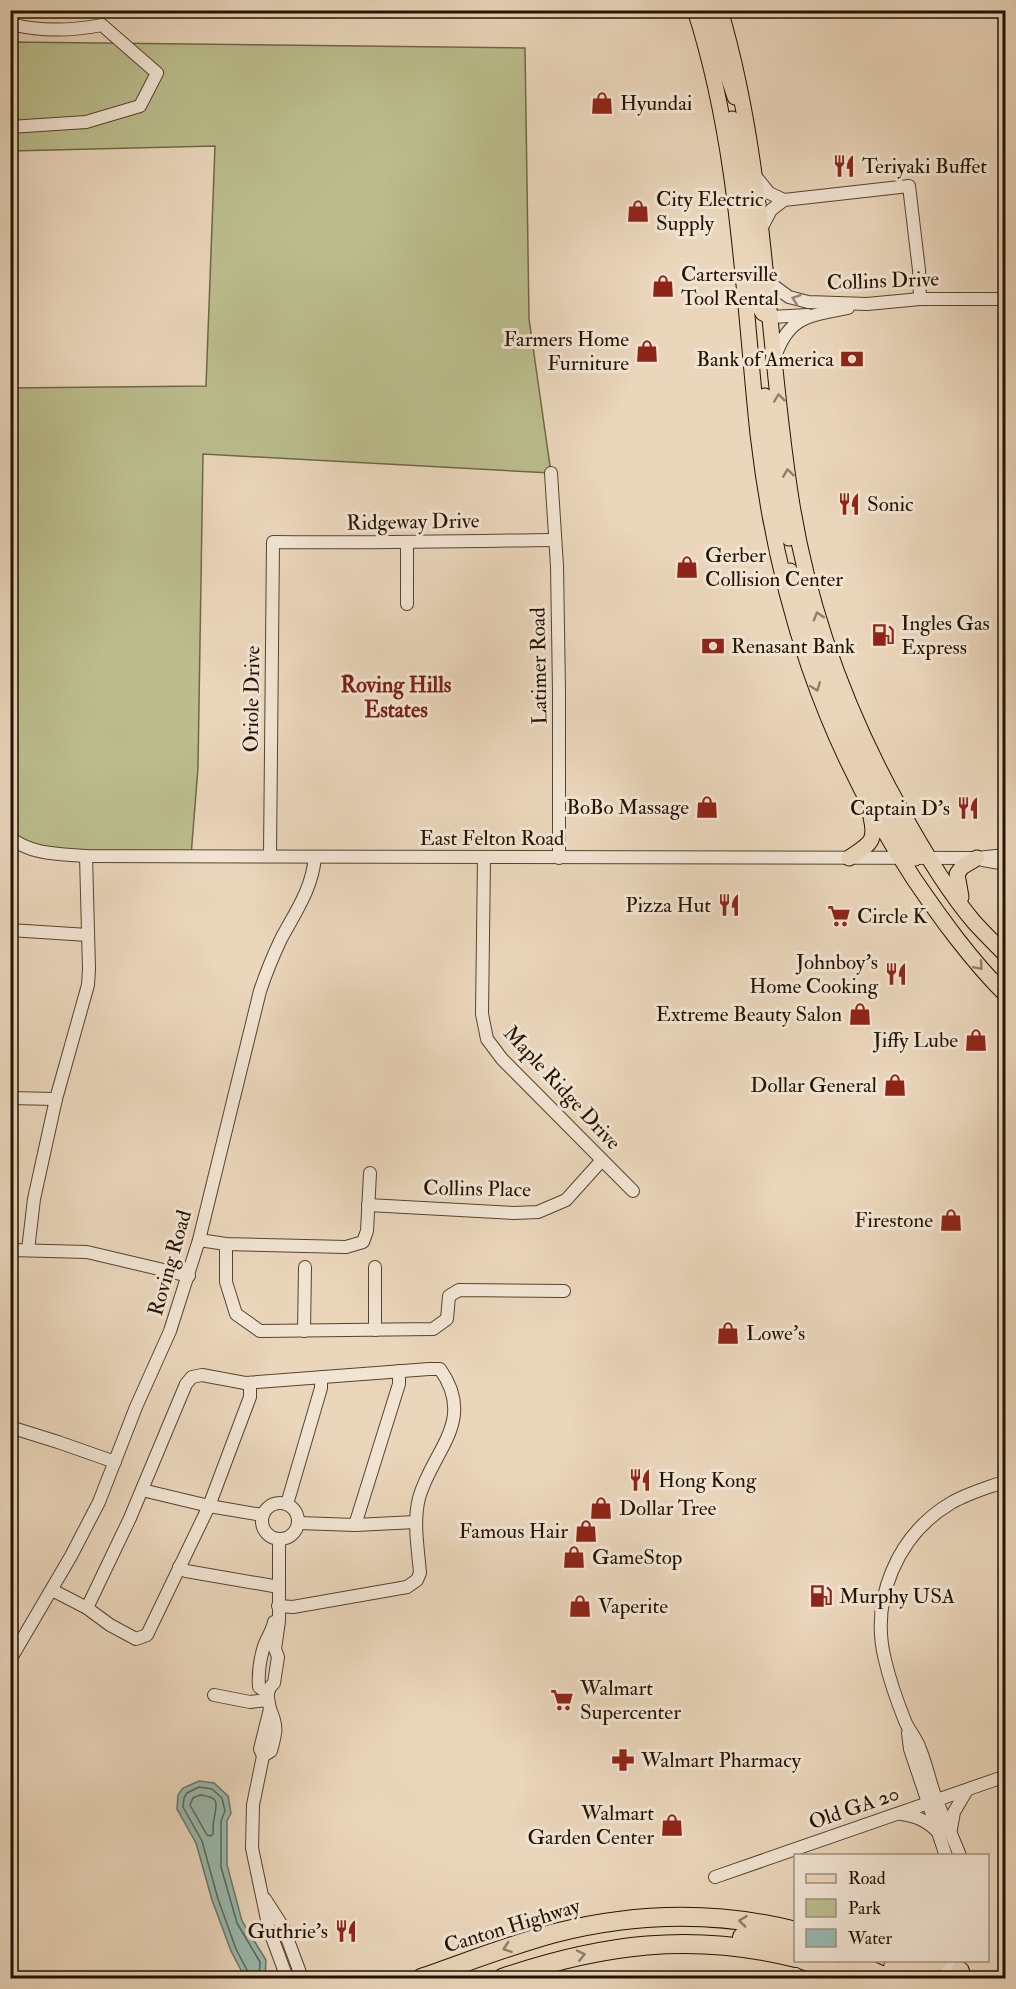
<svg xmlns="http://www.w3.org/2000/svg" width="1016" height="1989" viewBox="0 0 1016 1989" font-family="'IM FELL Double Pica',serif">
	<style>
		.green { fill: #bbbd8d; stroke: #6f6846; stroke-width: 1.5 }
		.water { fill: #98b9ae; stroke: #697768; stroke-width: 1.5 }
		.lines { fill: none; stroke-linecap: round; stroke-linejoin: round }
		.shore { stroke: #5e6657; stroke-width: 1.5 }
		.minor-casing { stroke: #55442f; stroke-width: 14 }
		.major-casing { stroke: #231300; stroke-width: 17 }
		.highway-casing { stroke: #231300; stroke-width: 20 }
		.minor { stroke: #f1e4d3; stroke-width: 12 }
		.major { stroke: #ead6bb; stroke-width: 15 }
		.highway { stroke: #ead6bb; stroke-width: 18 }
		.oneway { stroke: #948674 }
		.oneway2 { stroke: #907e67 }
		.labels { text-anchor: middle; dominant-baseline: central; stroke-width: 6; stroke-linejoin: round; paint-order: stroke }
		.poi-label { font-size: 21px; fill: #231300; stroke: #f1e4d3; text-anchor: start }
		.street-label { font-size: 21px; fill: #231300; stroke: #f1e4d3 }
		.neighbourhood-label { font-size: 22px; font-weight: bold; fill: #7a1f14; stroke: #f1e4d3 }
	</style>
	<rect width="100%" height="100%" fill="#ead6bb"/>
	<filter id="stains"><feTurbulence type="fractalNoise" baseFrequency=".00333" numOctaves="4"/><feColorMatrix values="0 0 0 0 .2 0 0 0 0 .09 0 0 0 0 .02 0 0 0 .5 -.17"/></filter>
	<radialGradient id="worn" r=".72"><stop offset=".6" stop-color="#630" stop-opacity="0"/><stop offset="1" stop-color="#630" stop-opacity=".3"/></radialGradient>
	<!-- green -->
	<polygon class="green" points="11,42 525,48 529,319 551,473 203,454 198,768 191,856 86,856 25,845 11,835 10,388 206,386 215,146 11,151"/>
	<!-- water -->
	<polygon class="water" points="199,1781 214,1783 228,1796 231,1813 227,1821 227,1865 242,1921 266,1960 265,1978 242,1978 243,1974 231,1951 212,1900 196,1843 177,1809 178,1795 183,1788"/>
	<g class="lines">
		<!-- shore -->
		<g class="shore">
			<path d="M200 1795C220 1797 217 1803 214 1819 213 1823 213 1829 213 1834L211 1836 207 1835 190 1805 193 1798Z"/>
			<polyline points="248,1978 248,1972 236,1949 218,1899 202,1841 183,1807 184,1798 187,1793 199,1787 212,1789 222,1798 225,1811 221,1821 221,1867 237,1923 260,1962 259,1978"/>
		</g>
		<!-- minor casing -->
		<g class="minor-casing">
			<g id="minor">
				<path d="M10 24C42 32 71 31 102 25L157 73 140 106 86 122 10 127"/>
				<polyline points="756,177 769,193 784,200"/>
				<polyline points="762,227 771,210 784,200 909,186 919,270 920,299"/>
				<polyline points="767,281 789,297 808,302 867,304 920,299 1006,299"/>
				<polyline points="771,317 808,315"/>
				<path d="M775 357C789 315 810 316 848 308"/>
				<polyline points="551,473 557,566 559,691 559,858"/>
				<polyline points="407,543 407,604"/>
				<path d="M10 837C30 855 61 854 86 856L977 858 1006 855"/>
				<path d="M270 856 273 542C367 543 460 541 554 540"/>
				<polyline points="484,858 482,1014 487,1039 502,1059 633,1191"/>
				<polyline points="983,860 1006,864"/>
				<polyline points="10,930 88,935"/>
				<polyline points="10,1098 56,1099"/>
				<polyline points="368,1205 514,1213 538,1212 566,1200 602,1160"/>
				<polyline points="199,1240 226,1244 346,1247 363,1242 367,1231 370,1173"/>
				<polyline points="226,1244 226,1282 236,1314 260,1331 433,1329 447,1319 449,1296 459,1290 564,1291"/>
				<polyline points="10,1250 87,1252 189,1276"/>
				<polyline points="28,1250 34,1199 56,1099 88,985 89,969 86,856"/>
				<polyline points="375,1267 375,1330"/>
				<polyline points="304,1331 305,1267"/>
				<polyline points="10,1427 58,1442 115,1462"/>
				<polyline points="142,1490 209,1506 262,1515"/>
				<circle cx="280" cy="1521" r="18"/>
				<polyline points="287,1504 321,1388 321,1377"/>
				<polyline points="299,1523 355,1525 399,1384 399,1371"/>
				<polyline points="355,1525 416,1522"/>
				<polyline points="179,1567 186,1571 279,1587"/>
				<path d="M52 1590 87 1608 130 1518 186 1384 192 1377 202 1375 245 1383 429 1369H440C477 1421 432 1451 419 1498 413 1522 418 1548 420 1573L417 1580 407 1587 293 1607 278 1606"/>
				<polyline points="87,1608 110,1625 136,1639 147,1635 209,1506 250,1397 250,1383"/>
				<path d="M10 1660 71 1556 99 1502 136 1407 170 1331 199 1240 260 991C266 973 273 956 281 939 296 911 312 889 315 857"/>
				<path d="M267 1693 259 1687C258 1674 260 1659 264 1646 267 1638 272 1631 274 1622"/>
				<polyline points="214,1695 250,1702 268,1700"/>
				<path d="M270 1709C268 1698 265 1691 274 1683L278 1657 275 1649 279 1621V1539"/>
				<polyline points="908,1733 910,1749 946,1856"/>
				<path d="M263 1756 271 1751C276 1733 278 1727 270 1709L260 1749 263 1756 253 1805 252 1848 269 1929 287 1978"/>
				<path d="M901 1814C917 1816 927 1821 938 1832"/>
				<polyline points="951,1829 954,1812 967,1790"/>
				<path d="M960 1856C953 1837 944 1819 937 1801 930 1784 927 1766 920 1749 917 1739 909 1731 905 1721 897 1701 890 1681 885 1660 870 1600 897 1535 951 1503 968 1493 987 1488 1006 1481"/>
				<polyline points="715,1877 1006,1776"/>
				<polyline points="265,1899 283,1927 302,1978"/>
				<polyline points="943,1978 951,1960"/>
			</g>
		</g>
		<!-- major casing -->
		<g class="major-casing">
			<g id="major">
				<path d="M695 10C739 147 743 292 758 434 777 598 823 741 914 879 942 920 971 960 1006 995"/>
				<polyline points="706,10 735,97"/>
				<path d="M720 10C768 172 765 340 792 505 810 614 848 716 902 812 923 850 946 889 974 922 984 933 995 944 1006 955"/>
				<polyline points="732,119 746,186 759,306 763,313 771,317"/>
				<polyline points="765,396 774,475 789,538"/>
				<path d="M790 571C807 624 824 676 846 727 865 772 892 814 915 858"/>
				<path d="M849 858C869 844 877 843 871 817"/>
				<polyline points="961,897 957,874 962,867 977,858"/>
			</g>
		</g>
		<!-- highway casing -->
		<g class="highway-casing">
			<g id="highway">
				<polyline points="742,1937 796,1944"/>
				<polyline points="803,1960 855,1978"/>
				<polyline points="847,1960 888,1978"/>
				<path d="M893 1967C910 1969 924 1970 939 1960"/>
				<polyline points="960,1971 961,1978"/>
				<path d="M421 1978C465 1963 510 1945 555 1933 634 1913 717 1911 796 1931"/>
				<path d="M502 1978C602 1944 691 1932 796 1958"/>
			</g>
		</g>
		<!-- minor -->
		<use href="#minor" class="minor"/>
		<!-- major -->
		<use href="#major" class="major"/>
		<!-- highway -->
		<use href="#highway" class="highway"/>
	</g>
	<!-- one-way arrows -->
	<defs><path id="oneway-chevron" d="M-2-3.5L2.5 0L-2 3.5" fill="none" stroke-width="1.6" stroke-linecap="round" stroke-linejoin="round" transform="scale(1.5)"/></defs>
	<use class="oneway" href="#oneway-chevron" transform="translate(796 299) rotate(-161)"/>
	<g class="oneway2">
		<use href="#oneway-chevron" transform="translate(779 398) rotate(-96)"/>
		<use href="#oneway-chevron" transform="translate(788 473) rotate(-97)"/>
		<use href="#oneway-chevron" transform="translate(818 616) rotate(-107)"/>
		<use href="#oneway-chevron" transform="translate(816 687) rotate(69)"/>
		<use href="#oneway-chevron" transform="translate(979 966) rotate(49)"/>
		<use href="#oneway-chevron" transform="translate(743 1921) rotate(-173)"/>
		<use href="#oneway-chevron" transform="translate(507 1948) rotate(161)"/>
		<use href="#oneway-chevron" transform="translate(581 1955) rotate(-13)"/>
	</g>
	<!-- icons -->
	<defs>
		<g id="shop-bare" transform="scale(1.8)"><path d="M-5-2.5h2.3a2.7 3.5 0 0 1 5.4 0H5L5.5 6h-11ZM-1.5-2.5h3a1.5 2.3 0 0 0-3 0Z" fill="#8f2418" stroke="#f1e4d3" stroke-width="2.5" paint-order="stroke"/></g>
		<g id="restaurant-bare" transform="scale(1.8)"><path d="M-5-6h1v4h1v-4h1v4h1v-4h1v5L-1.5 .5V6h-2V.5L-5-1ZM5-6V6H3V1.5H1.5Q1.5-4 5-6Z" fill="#8f2418" stroke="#f1e4d3" stroke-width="2.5" paint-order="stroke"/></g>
		<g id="bank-bare" transform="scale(1.8)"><path d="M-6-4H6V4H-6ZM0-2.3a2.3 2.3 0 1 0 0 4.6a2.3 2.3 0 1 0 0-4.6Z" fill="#8f2418" stroke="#f1e4d3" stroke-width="2.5" paint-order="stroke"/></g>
		<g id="fuel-bare" transform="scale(1.8)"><path d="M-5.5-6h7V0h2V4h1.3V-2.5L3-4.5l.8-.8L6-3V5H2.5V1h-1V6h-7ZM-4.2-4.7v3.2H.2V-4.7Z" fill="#8f2418" stroke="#f1e4d3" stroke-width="2.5" paint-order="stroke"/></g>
		<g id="supermarket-bare" transform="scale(1.8)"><path d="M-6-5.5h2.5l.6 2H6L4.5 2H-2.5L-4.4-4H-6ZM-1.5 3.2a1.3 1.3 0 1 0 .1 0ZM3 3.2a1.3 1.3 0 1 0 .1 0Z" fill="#8f2418" stroke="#f1e4d3" stroke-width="2.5" paint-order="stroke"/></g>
		<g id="pharmacy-bare" transform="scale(1.8)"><path d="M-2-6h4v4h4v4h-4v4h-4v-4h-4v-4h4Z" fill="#8f2418" stroke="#f1e4d3" stroke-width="2.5" paint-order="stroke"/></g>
	</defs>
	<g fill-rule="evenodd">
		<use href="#shop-bare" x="602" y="103"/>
		<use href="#restaurant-bare" x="844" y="166"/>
		<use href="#shop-bare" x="638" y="211"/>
		<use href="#shop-bare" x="663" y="286"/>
		<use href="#shop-bare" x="647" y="351"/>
		<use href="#bank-bare" x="852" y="359"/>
		<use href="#restaurant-bare" x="849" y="504"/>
		<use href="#shop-bare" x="687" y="567"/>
		<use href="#fuel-bare" x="883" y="635"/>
		<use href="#bank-bare" x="713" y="646"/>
		<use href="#shop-bare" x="707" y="807"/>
		<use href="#restaurant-bare" x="968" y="808"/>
		<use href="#restaurant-bare" x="729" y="905"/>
		<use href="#supermarket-bare" x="839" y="916"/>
		<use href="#restaurant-bare" x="896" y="974"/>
		<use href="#shop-bare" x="860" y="1014"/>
		<use href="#shop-bare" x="976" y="1040"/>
		<use href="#shop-bare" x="895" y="1085"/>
		<use href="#shop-bare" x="951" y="1220"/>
		<use href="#shop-bare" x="728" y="1333"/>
		<use href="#restaurant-bare" x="640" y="1480"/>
		<use href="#shop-bare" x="601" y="1508"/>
		<use href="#shop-bare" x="586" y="1531"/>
		<use href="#shop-bare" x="574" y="1557"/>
		<use href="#fuel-bare" x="821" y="1596"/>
		<use href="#shop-bare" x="580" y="1606"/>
		<use href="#supermarket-bare" x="562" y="1700"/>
		<use href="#pharmacy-bare" x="623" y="1760"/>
		<use href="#shop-bare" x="672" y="1825"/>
		<use href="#restaurant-bare" x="346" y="1931"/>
	</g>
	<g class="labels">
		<!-- poi labels -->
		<g class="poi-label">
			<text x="620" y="103">Hyundai</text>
			<text x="862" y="166">Teriyaki Buffet</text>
			<text x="656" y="199">City Electric<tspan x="656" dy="24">Supply</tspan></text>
			<text x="681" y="274">Cartersville<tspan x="681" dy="24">Tool Rental</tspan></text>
			<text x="629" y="339" text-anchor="end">Farmers Home<tspan x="629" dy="24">Furniture</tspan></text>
			<text x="834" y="359" text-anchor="end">Bank of America</text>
			<text x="867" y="504">Sonic</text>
			<text x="705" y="555">Gerber<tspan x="705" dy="24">Collision Center</tspan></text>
			<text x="901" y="623">Ingles Gas<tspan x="901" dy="24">Express</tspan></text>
			<text x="731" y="646">Renasant Bank</text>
			<text x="689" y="807" text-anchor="end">BoBo Massage</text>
			<text x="950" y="808" text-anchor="end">Captain D's</text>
			<text x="711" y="905" text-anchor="end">Pizza Hut</text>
			<text x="857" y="916">Circle K</text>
			<text x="878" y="962" text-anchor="end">Johnboy’s<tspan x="878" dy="24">Home Cooking</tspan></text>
			<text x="842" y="1014" text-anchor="end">Extreme Beauty Salon</text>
			<text x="958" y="1040" text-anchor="end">Jiffy Lube</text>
			<text x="877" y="1085" text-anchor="end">Dollar General</text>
			<text x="933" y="1220" text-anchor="end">Firestone</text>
			<text x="746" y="1333">Lowe's</text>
			<text x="658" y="1480">Hong Kong</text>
			<text x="619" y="1508">Dollar Tree</text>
			<text x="568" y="1531" text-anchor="end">Famous Hair</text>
			<text x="592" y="1557">GameStop</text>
			<text x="839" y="1596">Murphy USA</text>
			<text x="598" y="1606">Vaperite</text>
			<text x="580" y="1688">Walmart<tspan x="580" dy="24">Supercenter</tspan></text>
			<text x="641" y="1760">Walmart Pharmacy</text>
			<text x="654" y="1813" text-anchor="end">Walmart<tspan x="654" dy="24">Garden Center</tspan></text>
			<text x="328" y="1931" text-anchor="end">Guthrie's</text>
		</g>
		<!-- street labels -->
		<g class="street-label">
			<text transform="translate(883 281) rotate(-2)">Collins Drive</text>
			<text transform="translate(413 522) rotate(-1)">Ridgeway Drive</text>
			<text transform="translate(539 666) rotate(-91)">Latimer Road</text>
			<text transform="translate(252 699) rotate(-89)">Oriole Drive</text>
			<text x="492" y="838">East Felton Road</text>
			<text transform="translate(562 1088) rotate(47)">Maple Ridge Drive</text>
			<text transform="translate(477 1189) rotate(1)">Collins Place</text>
			<text transform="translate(170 1263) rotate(-74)">Roving Road</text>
			<text transform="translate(854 1808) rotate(-19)">Old GA 20</text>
			<text transform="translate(512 1926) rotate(-17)">Canton Highway</text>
		</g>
		<!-- neighbourhood labels -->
		<g class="neighbourhood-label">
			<text x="396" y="685">Roving Hills<tspan x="396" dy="25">Estates</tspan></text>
		</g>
	</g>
	<!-- margin -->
	<rect width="1016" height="1989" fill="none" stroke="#ead6bb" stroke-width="36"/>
	<rect x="12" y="12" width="992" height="1965" fill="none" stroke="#231300" stroke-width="3"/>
	<rect x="18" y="18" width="980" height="1953" fill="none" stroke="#231300" stroke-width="1.5"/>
	<!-- legend -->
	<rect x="794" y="1854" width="195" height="108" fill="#f1e4d3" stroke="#9f907f" stroke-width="1.5"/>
	<rect x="806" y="1874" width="30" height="9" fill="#ead6bb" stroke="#9f907f" stroke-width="1.5"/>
	<text x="848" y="1884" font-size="18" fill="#231300">Road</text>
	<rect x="806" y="1899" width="30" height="18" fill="#bbbd8d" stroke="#9f907f" stroke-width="1.5"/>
	<text x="848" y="1914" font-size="18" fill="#231300">Park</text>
	<rect x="806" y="1929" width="30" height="18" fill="#98b9ae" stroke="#9f907f" stroke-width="1.5"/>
	<text x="848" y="1944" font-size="18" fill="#231300">Water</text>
	<rect width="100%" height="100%" filter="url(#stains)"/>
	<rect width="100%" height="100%" fill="url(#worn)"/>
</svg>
